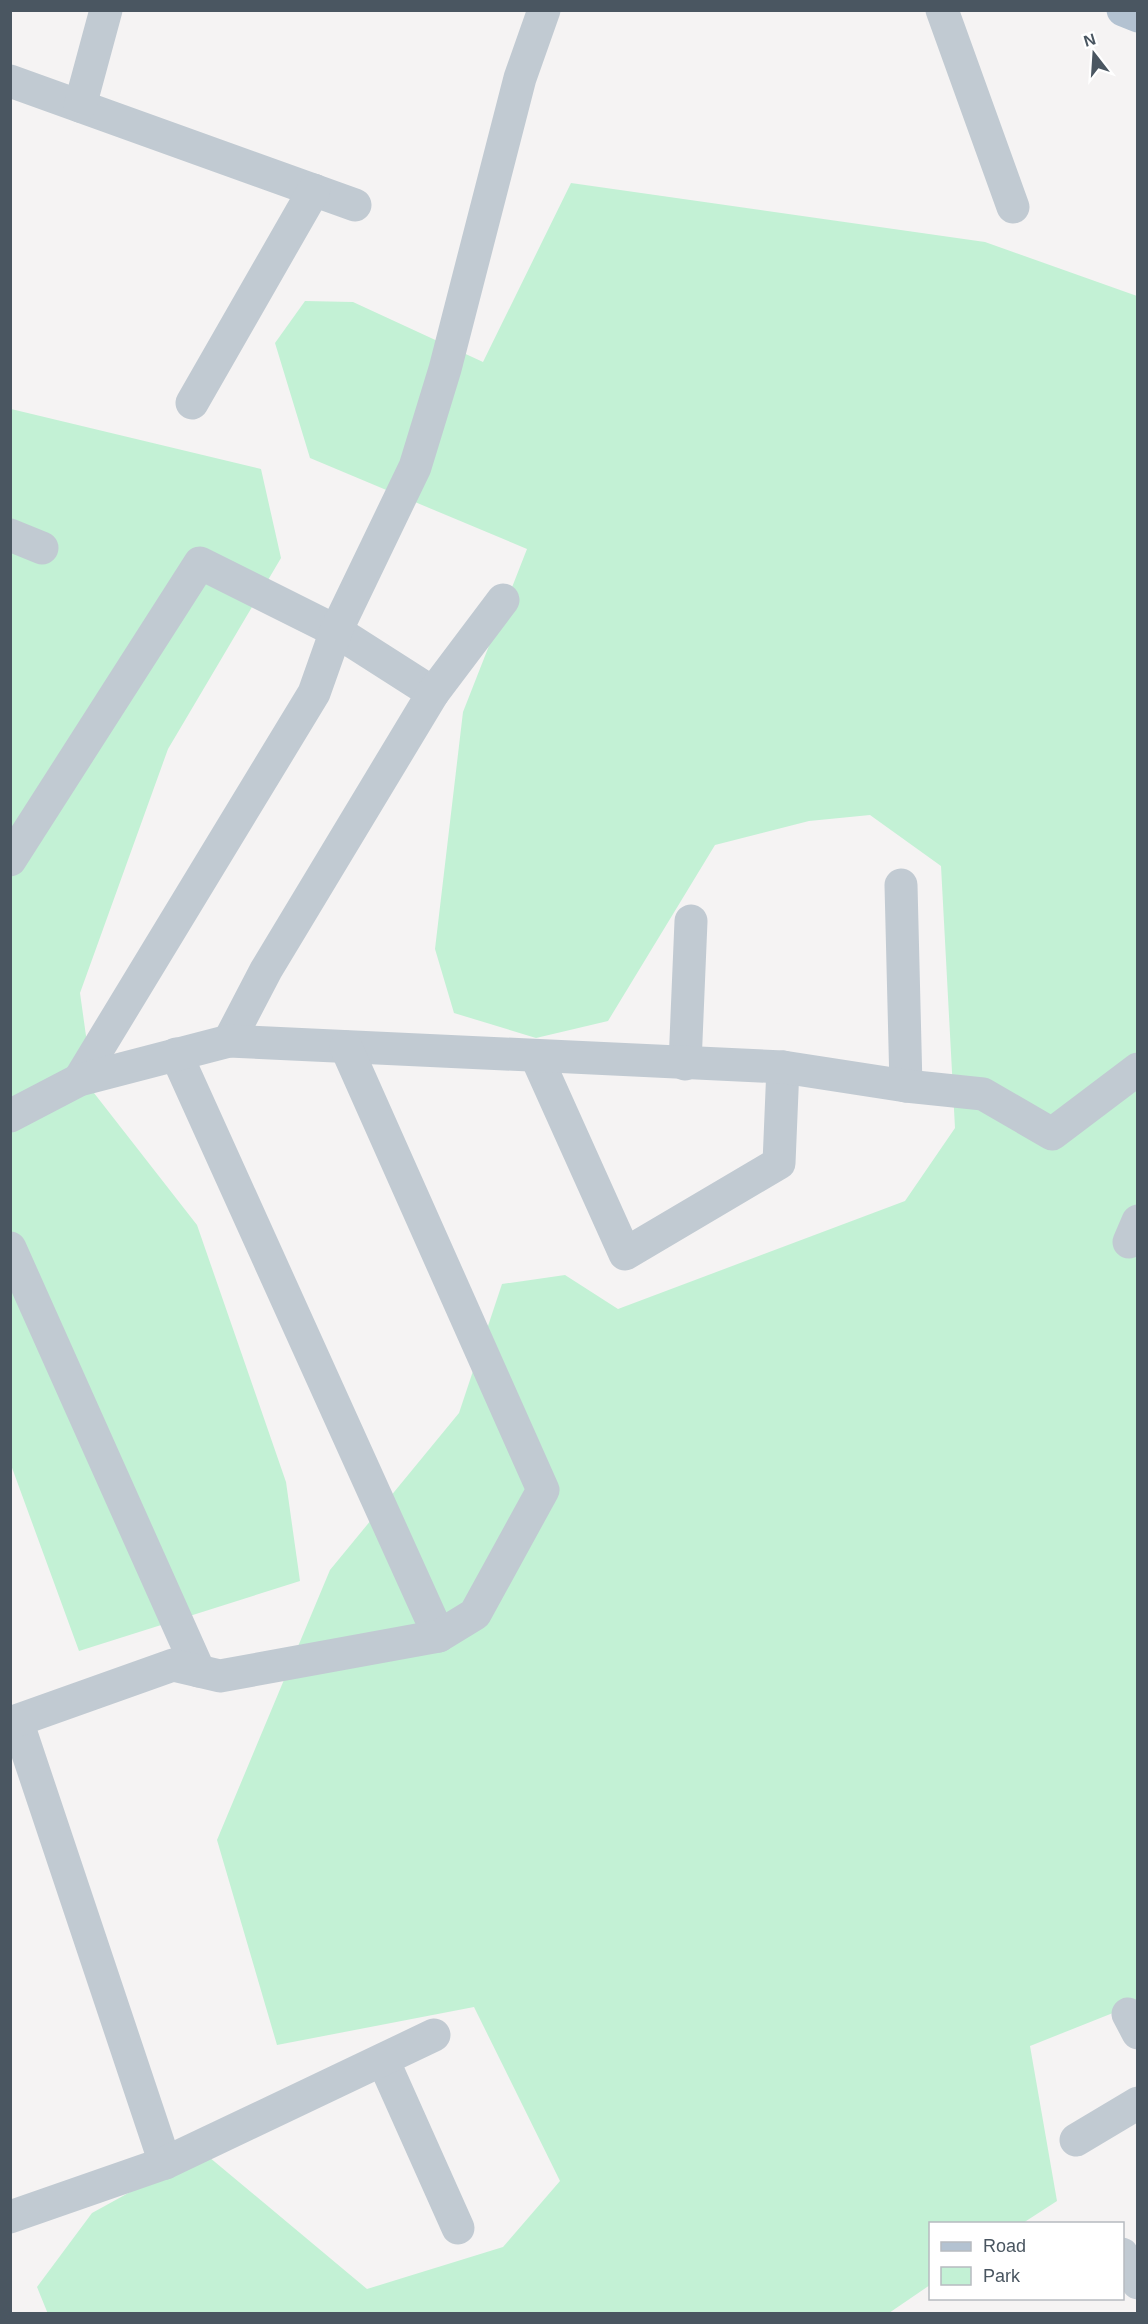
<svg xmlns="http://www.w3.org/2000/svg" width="1148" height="2324" viewBox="0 0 1148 2324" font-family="Helvetica,sans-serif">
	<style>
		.green { fill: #c3f1d5 }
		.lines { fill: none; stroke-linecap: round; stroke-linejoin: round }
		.street { stroke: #c1cad2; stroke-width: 33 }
		.primary { stroke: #b3c2d1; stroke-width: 33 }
	</style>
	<rect width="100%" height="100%" fill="#f5f3f3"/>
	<!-- green -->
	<g class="green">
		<polygon points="571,183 985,242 1137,296 1138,2003 1030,2046 1057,2201 1023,2223 930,2224 930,2285 889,2313 48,2314 37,2287 92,2213 203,2152 367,2289 503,2247 560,2181 474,2007 277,2045 217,1840 330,1570 459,1413 502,1284 565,1275 618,1309 905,1201 955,1128 941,866 870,815 809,821 715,845 608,1021 536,1038 454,1013 435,949 463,712 527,549 310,458 275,343 305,301 353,302 483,362"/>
		<polygon points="11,409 261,469 281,558 168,749 80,993 94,1093 197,1225 286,1482 300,1581 79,1651 11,1465"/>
	</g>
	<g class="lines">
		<!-- street -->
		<g class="street">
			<polyline points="942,10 1013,207"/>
			<polyline points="10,81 355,205"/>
			<polyline points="80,106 106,10"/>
			<polyline points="192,403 314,190"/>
			<polyline points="10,535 42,548"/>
			<polyline points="10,860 200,563 336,631 433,693"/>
			<polyline points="901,885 906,1086"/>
			<polyline points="229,1041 266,970 433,693 503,600"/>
			<polyline points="176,1054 439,1636"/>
			<polyline points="536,1056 625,1254 779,1163 783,1067"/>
			<polyline points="685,1064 691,921"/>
			<polyline points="79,1080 314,693 336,631 415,467 445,369 520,78 544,10"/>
			<polyline points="10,1116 79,1080 229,1041 783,1067 906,1086 983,1094 1052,1134 1138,1069"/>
			<polyline points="1129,1242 1138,1221"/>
			<polyline points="10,1248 199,1671"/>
			<polyline points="17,1721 165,2163"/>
			<polyline points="10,1723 173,1665 220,1676 439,1636 475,1614 543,1490 346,1047"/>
			<polyline points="1128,2014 1138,2033"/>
			<polyline points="383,2060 458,2228"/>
			<polyline points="1076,2140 1138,2103"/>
			<polyline points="10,2217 165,2163 434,2035"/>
			<polyline points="1122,2254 1138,2283"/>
		</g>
		<!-- primary -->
		<polyline class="primary" points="1123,10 1138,16"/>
	</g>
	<!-- border -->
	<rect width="1148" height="2324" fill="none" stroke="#4a5661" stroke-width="24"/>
	<!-- legend -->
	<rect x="929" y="2222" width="195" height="78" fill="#ffffff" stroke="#b7bbc0" stroke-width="1.5"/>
	<rect x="941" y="2242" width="30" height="9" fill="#b3c2d1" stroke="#b7bbc0" stroke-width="1.5"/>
	<text x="983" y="2252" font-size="18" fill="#4a5661">Road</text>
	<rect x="941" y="2267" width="30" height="18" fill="#c3f1d5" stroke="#b7bbc0" stroke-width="1.5"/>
	<text x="983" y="2282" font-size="18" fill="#4a5661">Park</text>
	<!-- north arrow -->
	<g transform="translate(1094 54) rotate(343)" stroke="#ffffff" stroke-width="4.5" paint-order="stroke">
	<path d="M0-4.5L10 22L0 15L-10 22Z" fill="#4a5661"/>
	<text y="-9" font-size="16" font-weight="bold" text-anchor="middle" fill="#4a5661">N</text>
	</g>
</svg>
